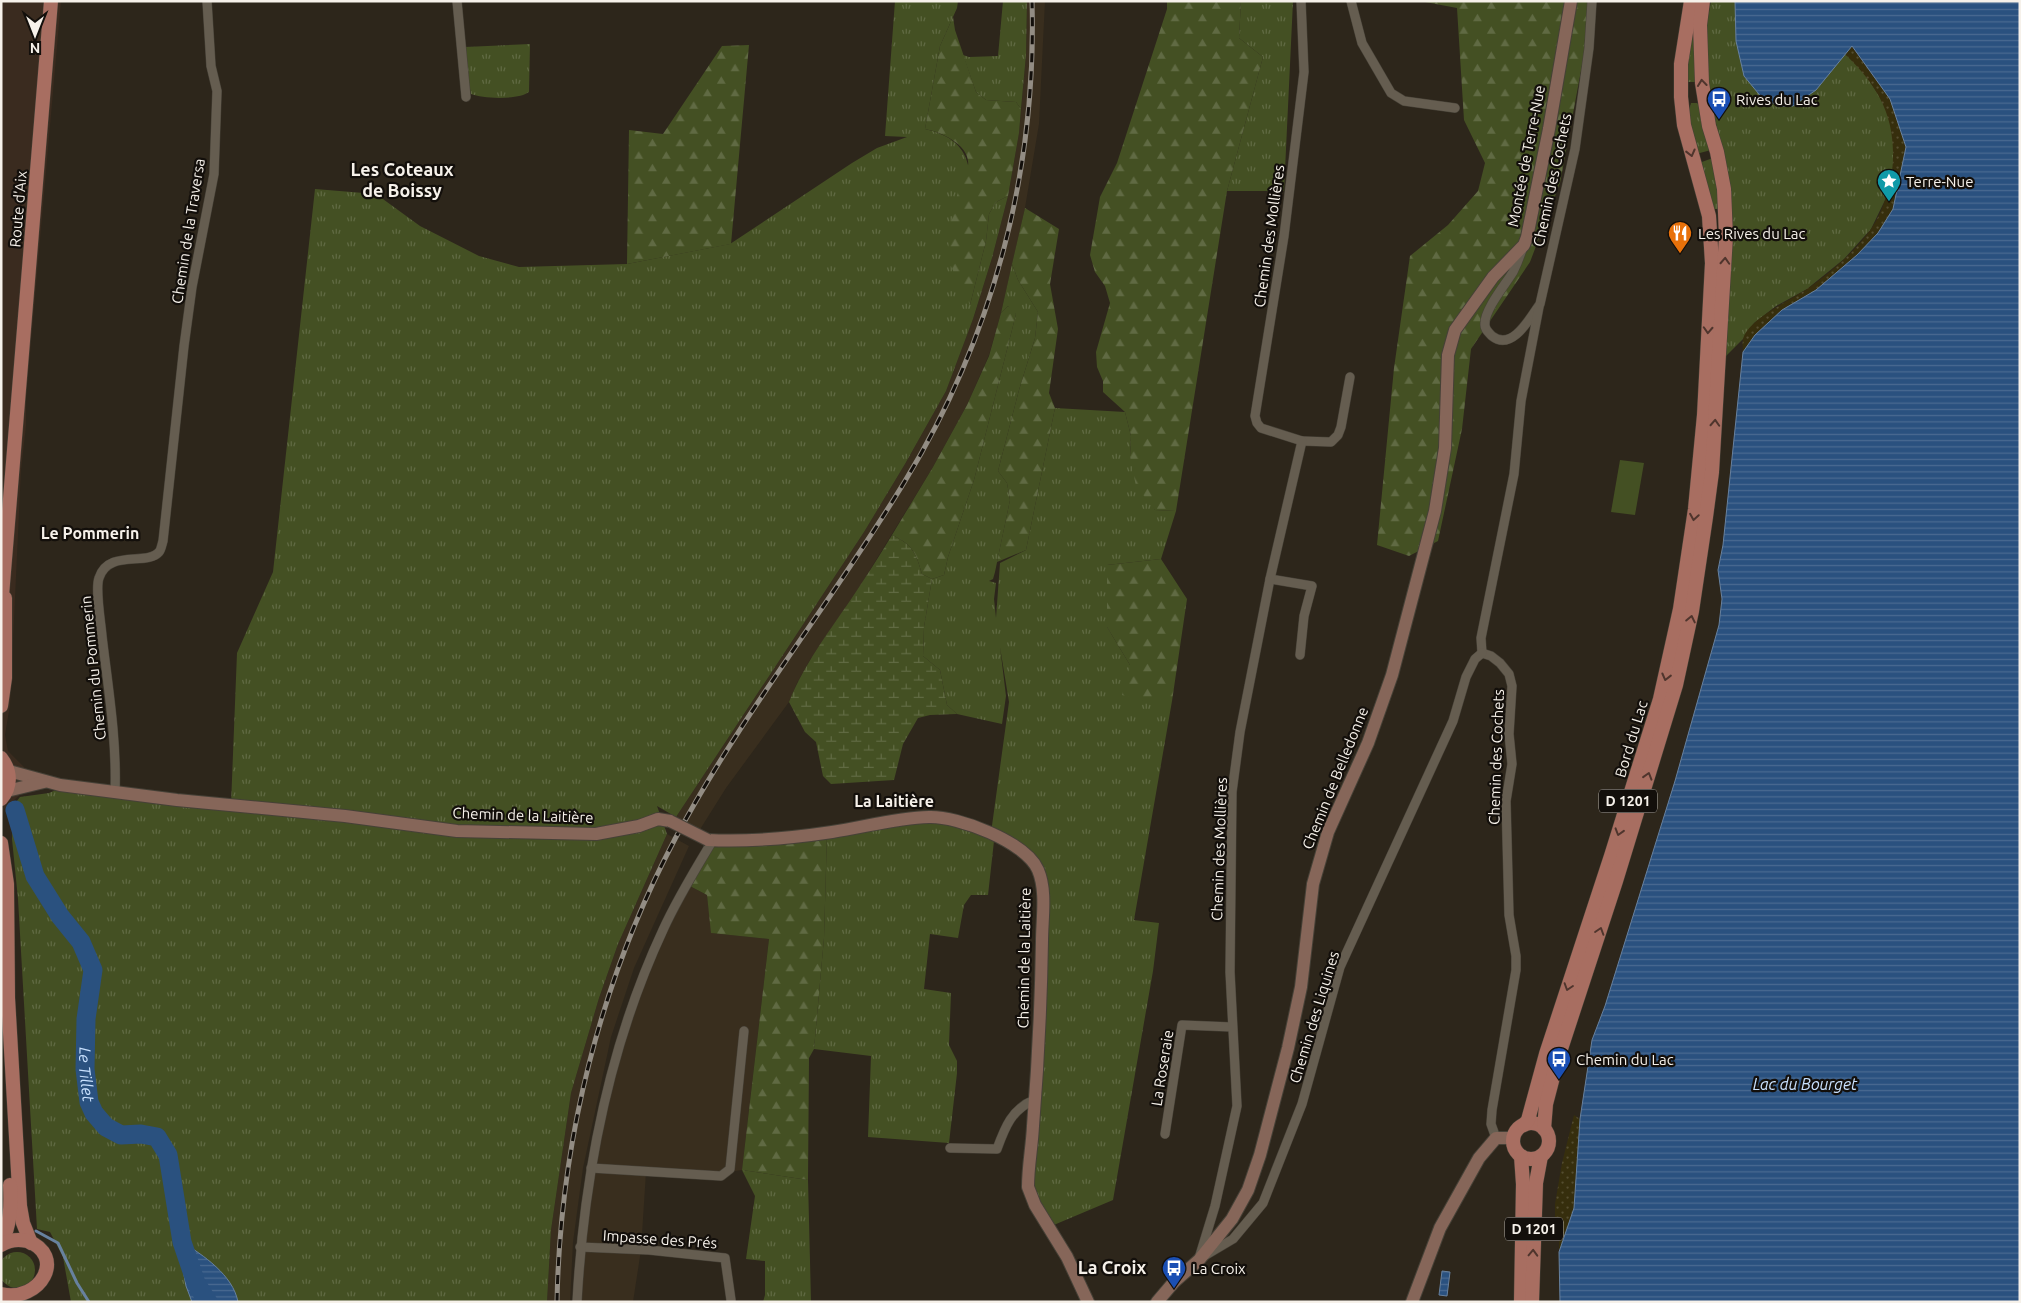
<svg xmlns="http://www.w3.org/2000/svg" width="2021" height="1303" viewBox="0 0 2021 1303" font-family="Ubuntu,sans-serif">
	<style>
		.commercial { fill: #3a2b1f }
		.built { fill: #392e1e }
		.grass { fill: url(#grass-tufts) }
		.forest { fill: url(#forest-firs) }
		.wetland { fill: url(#wetland-marsh) }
		.sand { fill: url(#sand-dots) }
		.garden { fill: #445023 }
		.water { fill: url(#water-rules); stroke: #67819f }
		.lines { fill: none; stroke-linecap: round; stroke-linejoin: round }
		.stream { stroke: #67819f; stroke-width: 3 }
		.river { stroke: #2a517f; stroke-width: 19 }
		.street-casing { stroke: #464137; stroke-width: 10 }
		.secondary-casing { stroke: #464137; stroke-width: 14 }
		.primary-casing { stroke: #464137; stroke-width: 15 }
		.street { stroke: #655d50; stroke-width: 9 }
		.secondary { stroke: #866659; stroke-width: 12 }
		.primary { stroke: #a86e61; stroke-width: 14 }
		.rail-casing { stroke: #938d84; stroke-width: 5 }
		.rail { stroke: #130f0b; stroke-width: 3; stroke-dasharray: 9; stroke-linecap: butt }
		.secondary-bridge-casing { stroke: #464137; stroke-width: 14; stroke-linecap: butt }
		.secondary-bridge { stroke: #866659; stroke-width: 12 }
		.oneway { stroke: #4f352d }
		.labels { text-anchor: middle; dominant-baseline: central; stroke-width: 4.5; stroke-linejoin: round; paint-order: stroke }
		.shield { fill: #130f0b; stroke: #b2ada7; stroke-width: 1 }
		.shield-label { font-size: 14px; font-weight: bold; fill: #f6f1ea }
		.poi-label { font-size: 15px; fill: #f6f1ea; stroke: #130f0b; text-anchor: start }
		.street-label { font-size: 15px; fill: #f6f1ea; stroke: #130f0b }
		.neighbourhood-label { font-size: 16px; font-weight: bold; fill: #f6f1ea; stroke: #130f0b }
		.water-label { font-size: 16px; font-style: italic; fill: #c9e1fe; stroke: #130f0b }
		.quarter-label { font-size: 18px; font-weight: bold; fill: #f6f1ea; stroke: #130f0b }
	</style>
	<defs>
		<pattern id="grass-tufts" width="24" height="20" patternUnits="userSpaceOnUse" patternTransform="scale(1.25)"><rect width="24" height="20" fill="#445023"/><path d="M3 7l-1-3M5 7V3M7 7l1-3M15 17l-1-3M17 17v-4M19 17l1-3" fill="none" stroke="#606a43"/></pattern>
		<pattern id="forest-firs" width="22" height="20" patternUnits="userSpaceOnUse" patternTransform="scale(1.25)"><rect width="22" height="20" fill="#445023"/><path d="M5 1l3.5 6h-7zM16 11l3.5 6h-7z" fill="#606a43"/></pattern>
		<pattern id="wetland-marsh" width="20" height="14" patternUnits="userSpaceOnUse" patternTransform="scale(1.25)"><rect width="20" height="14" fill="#445023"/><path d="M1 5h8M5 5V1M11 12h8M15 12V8" fill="none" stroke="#606a43"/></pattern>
		<pattern id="sand-dots" width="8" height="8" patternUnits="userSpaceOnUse" patternTransform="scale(1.25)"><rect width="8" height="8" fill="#362e0d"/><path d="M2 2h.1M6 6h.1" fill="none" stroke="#544d30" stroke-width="1.8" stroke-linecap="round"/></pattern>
		<pattern id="water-rules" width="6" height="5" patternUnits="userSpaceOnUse" patternTransform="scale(1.25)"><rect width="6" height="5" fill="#2a517f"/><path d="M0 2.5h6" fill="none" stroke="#4a6a91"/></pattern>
	</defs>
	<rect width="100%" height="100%" fill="#2d261b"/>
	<!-- commercial -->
	<polygon class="commercial" points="1,1 61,1 26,399 26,426 21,470 10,705 5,735 8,751 26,769 23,792 4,809 1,834"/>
	<!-- built -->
	<g class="built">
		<polygon points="1027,1 1045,1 1039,124 1025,208 1001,313 989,355 967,405 933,467 862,583 810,660 797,683 789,702 726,788 699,831 676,817 864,532 905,464 946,391 973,319 992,258 1008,196 1019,133 1026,55"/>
		<polygon points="667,834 689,846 634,968 611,1037 583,1168 573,1242 570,1302 547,1302 551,1230 571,1093 599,998 618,944"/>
		<polygon points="686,884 707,895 712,933 769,939 742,1170 709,1175 646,1172 641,1250 633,1302 579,1302 591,1168 624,1033"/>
	</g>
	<!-- grass -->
	<g class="grass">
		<path d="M895 1H958L957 8 940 46 925 129C946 134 963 143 968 165L970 305 986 241 989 214 996 202 1008 196 992 258 973 319 946 391 905 464 864 532 676 817 657 806 667 834 618 944 599 998 571 1093 551 1230 547 1302H71L63 1257 50 1232 37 1229 18 899 12 839 13 806 20 797 49 793 65 786 231 805 237 653 273 572 315 189 376 194 420 226 479 256 519 267 627 264 730 244 852 163 877 148 907 137 885 136Z"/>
		<polygon points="1003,1 1027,1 1026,55 1021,109 1016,102 986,100 976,92 963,55 969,57 998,56"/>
		<polygon points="1241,1 1293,1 1284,191 1227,191 1263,57 1239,38"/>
		<polygon points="1711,1 1735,1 1736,41 1816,90 1845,54 1863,71 1885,105 1894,137 1893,169 1887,196 1871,229 1844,259 1807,289 1776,306 1754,323 1743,339 1726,356 1733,223 1730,188 1709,91 1706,29"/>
		<polygon points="1694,13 1698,82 1687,82 1687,63"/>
		<path d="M530 44 529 92C519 100 483 99 471 94L468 79 465 47Z"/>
		<polygon points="1691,103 1697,103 1701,107 1711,150 1696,154 1689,112"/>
		<polygon points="1713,158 1721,207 1718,209 1714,209 1699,163"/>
		<polygon points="1012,264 1018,280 1038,312 1035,338 1019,390 998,471 1007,483 1010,500 995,572 993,579 989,581 996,583 994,599 996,618 1000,563 1026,550 1055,408 1125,412 1131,436 1130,457 1155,510 1176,511 1161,559 1107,565 1107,627 1130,665 1143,701 1172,701 1134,920 1159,923 1153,971 1113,1200 1049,1227 1030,1196 1045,876 1032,860 994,841 988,895 971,895 964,905 958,938 930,934 924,989 951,993 949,1045 957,1061 957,1073 949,1143 868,1137 871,1056 814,1049 824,938 827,833 931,816 991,833 1009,702 1000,647 1006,696 1002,724 957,714 947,705 940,670 923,656 924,627 932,579 944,575 948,557 974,480 1016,314 1008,306 1001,313"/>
		<polygon points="742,1170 808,1180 811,1302 763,1302 765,1295 765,1261 746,1259 755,1196"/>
		<circle cx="17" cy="1270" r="18"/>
	</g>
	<!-- forest -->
	<g class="forest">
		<polygon points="1167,1 1241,1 1239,38 1263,57 1227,191 1176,511 1155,510 1136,486 1130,457 1131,436 1125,412 1103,392 1103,381 1097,367 1096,352 1110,303 1105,286 1095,272 1090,255 1100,197 1117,163 1167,9"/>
		<polygon points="1420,1 1594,1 1560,183 1530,262 1471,349 1462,429 1438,541 1409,556 1377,545 1394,368 1410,256 1448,225 1478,191 1485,163 1464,120 1457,8"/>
		<path d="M953 17 955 30 976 92 986 100 1016 102 1021 109 1019 133 1008 196 996 202 989 214 986 241 970 305C966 295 951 269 949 260 946 240 955 203 960 184 962 178 967 172 968 166 971 145 941 132 925 129L940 46Z"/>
		<polygon points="749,45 731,244 627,264 629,130 663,134 722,46"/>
		<polygon points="1025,208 1059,229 1050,284 1058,329 1049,393 1055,408 1026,550 997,562 1010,500 1007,483 998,471 1019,390 1035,338 1038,312 1018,280 1012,264"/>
		<path d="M1008 306 1014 310 1016 314 974 480 948 557 944 575 932 579 922 574C916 553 913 545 892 535L933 467 967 405 989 356 1001 313Z"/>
		<polygon points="1161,559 1187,599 1172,701 1143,701 1122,695 1130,665 1107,627 1107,565"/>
		<polygon points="827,833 824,938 814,1049 809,1058 808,1180 742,1170 769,939 711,933 707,895 686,884 713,840"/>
	</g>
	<!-- wetland -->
	<path class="wetland" d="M892 535C913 545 916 553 922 574L932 579 924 627 923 656 940 670 947 705 957 714 930 715 918 718 903 744 894 780 831 784 823 776 816 742 805 732 789 702C806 659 836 623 861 584 872 568 882 551 892 535Z"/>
	<!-- sand -->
	<g class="sand">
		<path d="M1851 46 1890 99 1906 147 1893 209 1878 233 1857 255 1816 290 1782 310 1755 335 1743 352C1743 348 1742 344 1743 340 1746 320 1791 300 1807 289 1830 273 1855 252 1871 229 1884 211 1893 179 1893 157 1894 113 1876 84 1845 54Z"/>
		<polygon points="1574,1115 1580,1119 1574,1208 1559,1252 1559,1235 1555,1223 1555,1204 1562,1163"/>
	</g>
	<!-- garden -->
	<polygon class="garden" points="1620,460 1644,463 1635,515 1611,512"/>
	<!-- water -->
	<g class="water">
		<polygon points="1735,1 2020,1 2020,1302 1560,1302 1559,1252 1574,1208 1580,1119 1592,1040 1605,1006 1675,781 1719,625 1722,599 1718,570 1723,545 1743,352 1755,335 1782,310 1816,290 1857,255 1878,233 1893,209 1906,147 1890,99 1852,46 1816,90 1793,106 1780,106 1763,99 1744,76 1736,41"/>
		<path d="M182 1242C203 1255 233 1275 238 1302H192L186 1286 179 1247Z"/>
		<polygon points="1442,1271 1450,1272 1447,1296 1439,1295"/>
	</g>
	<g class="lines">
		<!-- stream -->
		<polyline class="stream" points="36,1231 58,1243 77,1283 89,1302"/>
		<!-- river -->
		<path class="river" id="s1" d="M15 810 35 876 60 916 81 942 93 970 86 1019 85 1069 89 1102 94 1113 106 1127 121 1135 141 1134 157 1137 168 1155 182 1242 196 1283 208 1302"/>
		<!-- street casing -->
		<g class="street-casing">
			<g id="street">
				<polyline points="457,1 466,97"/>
				<polyline points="1351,1 1362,43 1391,93 1404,101 1455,108"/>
				<path d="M1523 247C1520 256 1517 264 1513 272 1505 285 1485 309 1485 323 1484 329 1488 332 1492 336 1512 352 1530 318 1540 304L1575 149 1589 48 1592 1"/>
				<polyline points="1302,441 1331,442 1338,435 1341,427 1350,377"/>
				<polyline points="1270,579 1312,586 1304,616 1300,655"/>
				<polyline points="1482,653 1491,656 1500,663 1509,674 1512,686 1509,734 1512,764 1506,801 1509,915 1516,956 1516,970 1492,1110 1491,1124 1496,1138"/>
				<polyline points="1482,653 1481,638 1514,474 1521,401 1539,307"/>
				<path d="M115 793C117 740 108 687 102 636 101 623 95 589 99 578 108 549 147 566 159 552 161 550 162 544 163 541L184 346 192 287 214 174 217 91 211 66 207 1"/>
				<polyline points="1165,1134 1182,1025 1232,1027"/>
				<path d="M950 1148 997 1149C1005 1127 1012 1109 1034 1100"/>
				<polyline points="591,1168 721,1176 730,1169 744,1031"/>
				<polyline points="580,1247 649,1250 725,1258 731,1300"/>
				<polyline points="1200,1255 1215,1206 1237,1106 1230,972 1232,792 1240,732 1270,579 1302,441 1261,428 1257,423 1255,416 1284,236 1304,72 1301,1"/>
				<polyline points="1206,1255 1233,1239 1263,1203 1302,1104 1340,967 1453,721 1466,677 1475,659 1482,653"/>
				<path d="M577 1302C584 1175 609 1046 663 930 677 899 695 870 713 840"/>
			</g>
		</g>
		<!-- secondary casing -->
		<g class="secondary-casing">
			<g id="secondary">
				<polyline points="9,771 60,785 177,800 345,816 457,831 596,834 639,826 658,819 670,821"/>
				<polyline points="7,791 44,782"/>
				<path d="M708 840C749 842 792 838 832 832 865 827 896 818 929 817 958 816 1026 842 1038 870 1047 891 1042 919 1042 941 1041 1003 1038 1065 1033 1126 1032 1147 1028 1166 1028 1187L1035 1205 1067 1257 1088 1302"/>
				<polyline points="1157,1302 1174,1282 1199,1260 1232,1219 1248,1190 1260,1155 1288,1048 1301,987 1313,884 1328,832 1368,743 1392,675 1435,511 1445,448 1448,355 1455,330 1493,277 1524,245 1527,237 1549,129 1571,1"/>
				<polyline points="1412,1302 1440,1228 1479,1158 1496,1138 1514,1138"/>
			</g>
		</g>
		<!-- primary casing -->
		<g class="primary-casing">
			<g id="primary">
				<polyline points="1,608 51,1"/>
				<polyline points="1,706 5,678 5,598"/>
				<path d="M1 758C11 771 12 786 1 799"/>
				<polyline points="1,843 7,884 8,998 20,1206 23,1223 31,1243"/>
				<circle cx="1531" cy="1141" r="18"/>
				<polyline points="1524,1125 1528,1120 1546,1054 1611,856 1660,699 1680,609 1695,509 1704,415 1712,263 1709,216 1684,125 1681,97 1681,64 1691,1"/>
				<polyline points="1544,1129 1546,1104 1558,1058 1616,881 1676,685 1692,611 1706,517 1712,472 1726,236 1724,189 1717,152 1709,126 1702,83 1700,25 1703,1"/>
				<path d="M1 1242C11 1226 11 1204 10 1185"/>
				<path d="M1 1245C9 1240 18 1239 27 1241 67 1255 41 1303 1 1294"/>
				<polyline points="1521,1302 1523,1184 1521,1156"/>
				<polyline points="1532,1302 1536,1183 1541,1156"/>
			</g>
		</g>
		<!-- street -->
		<use href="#street" class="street"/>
		<!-- secondary -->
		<use href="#secondary" class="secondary"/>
		<!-- primary -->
		<use href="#primary" class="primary"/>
		<!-- rail casing -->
		<g class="rail-casing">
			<path id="rail" d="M557 1302C560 1142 600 981 675 839 742 713 832 602 905 481 993 337 1037 170 1032 1"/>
		</g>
		<!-- rail -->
		<use href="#rail" class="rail"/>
		<!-- secondary-bridge casing -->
		<g class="secondary-bridge-casing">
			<polyline id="secondary-bridge" points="670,821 708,840"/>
		</g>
		<!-- secondary-bridge -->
		<use href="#secondary-bridge" class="secondary-bridge"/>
	</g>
	<!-- one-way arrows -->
	<defs><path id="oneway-chevron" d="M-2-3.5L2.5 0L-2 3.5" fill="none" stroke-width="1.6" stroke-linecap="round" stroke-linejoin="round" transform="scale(1.25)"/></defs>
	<g class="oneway">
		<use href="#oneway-chevron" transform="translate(1702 83) rotate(-96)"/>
		<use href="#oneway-chevron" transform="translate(1691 153) rotate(76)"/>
		<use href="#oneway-chevron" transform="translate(1725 261) rotate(-87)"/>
		<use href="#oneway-chevron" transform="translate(1708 330) rotate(93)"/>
		<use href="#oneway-chevron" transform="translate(1715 423) rotate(-87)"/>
		<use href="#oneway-chevron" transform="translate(1694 517) rotate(99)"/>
		<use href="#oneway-chevron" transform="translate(1691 619) rotate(-78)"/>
		<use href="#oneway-chevron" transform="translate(1666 677) rotate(104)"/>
		<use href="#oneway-chevron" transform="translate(1648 776) rotate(-73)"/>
		<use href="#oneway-chevron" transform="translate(1619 832) rotate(107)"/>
		<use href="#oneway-chevron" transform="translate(1600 931) rotate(-72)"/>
		<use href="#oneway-chevron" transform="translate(1568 987) rotate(108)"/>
		<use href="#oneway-chevron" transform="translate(1533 1253) rotate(-88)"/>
	</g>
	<!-- icons -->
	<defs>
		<g id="bus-pin" transform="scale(1.25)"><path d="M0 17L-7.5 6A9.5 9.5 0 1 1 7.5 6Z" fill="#1a4fb4" stroke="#130f0b"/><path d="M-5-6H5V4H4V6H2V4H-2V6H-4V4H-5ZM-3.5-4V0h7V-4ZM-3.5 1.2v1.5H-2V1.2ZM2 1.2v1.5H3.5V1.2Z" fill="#fff"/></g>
		<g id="sight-pin" transform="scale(1.25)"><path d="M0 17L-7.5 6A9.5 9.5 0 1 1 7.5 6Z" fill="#0f9aa8" stroke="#130f0b"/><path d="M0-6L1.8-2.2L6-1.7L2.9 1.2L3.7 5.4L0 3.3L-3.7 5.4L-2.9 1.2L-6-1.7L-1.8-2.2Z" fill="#fff"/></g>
		<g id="restaurant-pin" transform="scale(1.25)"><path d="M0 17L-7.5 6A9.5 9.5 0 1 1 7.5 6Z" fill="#e8710a" stroke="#130f0b"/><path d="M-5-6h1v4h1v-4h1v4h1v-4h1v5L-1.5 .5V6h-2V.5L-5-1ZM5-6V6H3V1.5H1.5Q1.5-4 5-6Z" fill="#fff"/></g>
	</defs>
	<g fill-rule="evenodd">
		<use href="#bus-pin" x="1719" y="99"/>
		<use href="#sight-pin" x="1889" y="181"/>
		<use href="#restaurant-pin" x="1680" y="233"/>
		<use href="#bus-pin" x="1559" y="1059"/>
		<use href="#bus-pin" x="1174" y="1268"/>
	</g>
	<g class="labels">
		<!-- shield labels -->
		<g class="shield">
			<rect x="1599" y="789.5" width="58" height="23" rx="4"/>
			<rect x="1505" y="1217.5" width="58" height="23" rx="4"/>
		</g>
		<g class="shield-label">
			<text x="1628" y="801">D 1201</text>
			<text x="1534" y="1229">D 1201</text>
		</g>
		<!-- poi labels -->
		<g class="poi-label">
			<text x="1736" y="99">Rives du Lac</text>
			<text x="1906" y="181">Terre-Nue</text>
			<text x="1698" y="233">Les Rives du Lac</text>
			<text x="1576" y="1059">Chemin du Lac</text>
			<text x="1192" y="1268">La Croix</text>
		</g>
		<!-- street labels -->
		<g class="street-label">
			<text transform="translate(1526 156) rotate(-79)">Montée de Terre-Nue</text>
			<text transform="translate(1552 180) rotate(-78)">Chemin des Cochets</text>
			<text transform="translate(18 209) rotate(-85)">Route d'Aix</text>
			<text transform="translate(188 231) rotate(-81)">Chemin de la Traversa</text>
			<text transform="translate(1269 236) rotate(-82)">Chemin des Mollières</text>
			<text transform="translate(93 668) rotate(-96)">Chemin du Pommerin</text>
			<text transform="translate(1631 739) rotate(-73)">Bord du Lac</text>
			<text transform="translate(1496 757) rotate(-88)">Chemin des Cochets</text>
			<text transform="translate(1335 778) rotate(-68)">Chemin de Belledonne</text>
			<text transform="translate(523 815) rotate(2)">Chemin de la Laitière</text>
			<text transform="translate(1219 849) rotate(-88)">Chemin des Mollières</text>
			<text transform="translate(1024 958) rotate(-89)">Chemin de la Laitière</text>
			<text transform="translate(1314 1017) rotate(-73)">Chemin des Liquines</text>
			<text transform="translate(1162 1068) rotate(-81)">La Roseraie</text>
			<text transform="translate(660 1239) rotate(4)">Impasse des Prés</text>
		</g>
		<!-- neighbourhood labels -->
		<g class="neighbourhood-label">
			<text x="90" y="533">Le Pommerin</text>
			<text x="894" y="801">La Laitière</text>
		</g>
		<!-- water labels -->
		<g class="water-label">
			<text stroke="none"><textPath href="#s1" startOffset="285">Le Tillet</textPath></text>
			<text x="1805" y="1084">Lac du Bourget</text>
		</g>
		<!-- quarter labels -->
		<g class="quarter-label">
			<text x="402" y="169">Les Coteaux<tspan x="402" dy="21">de Boissy</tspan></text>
			<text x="1112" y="1267">La Croix</text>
		</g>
	</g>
	<!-- border -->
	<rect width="2021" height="1303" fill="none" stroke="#f6f1ea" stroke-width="5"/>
	<!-- north arrow -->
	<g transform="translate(35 35) rotate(180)" stroke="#130f0b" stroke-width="4" paint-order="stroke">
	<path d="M0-4L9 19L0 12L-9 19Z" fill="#f6f1ea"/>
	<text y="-8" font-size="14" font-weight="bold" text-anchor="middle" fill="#f6f1ea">N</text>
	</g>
</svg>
